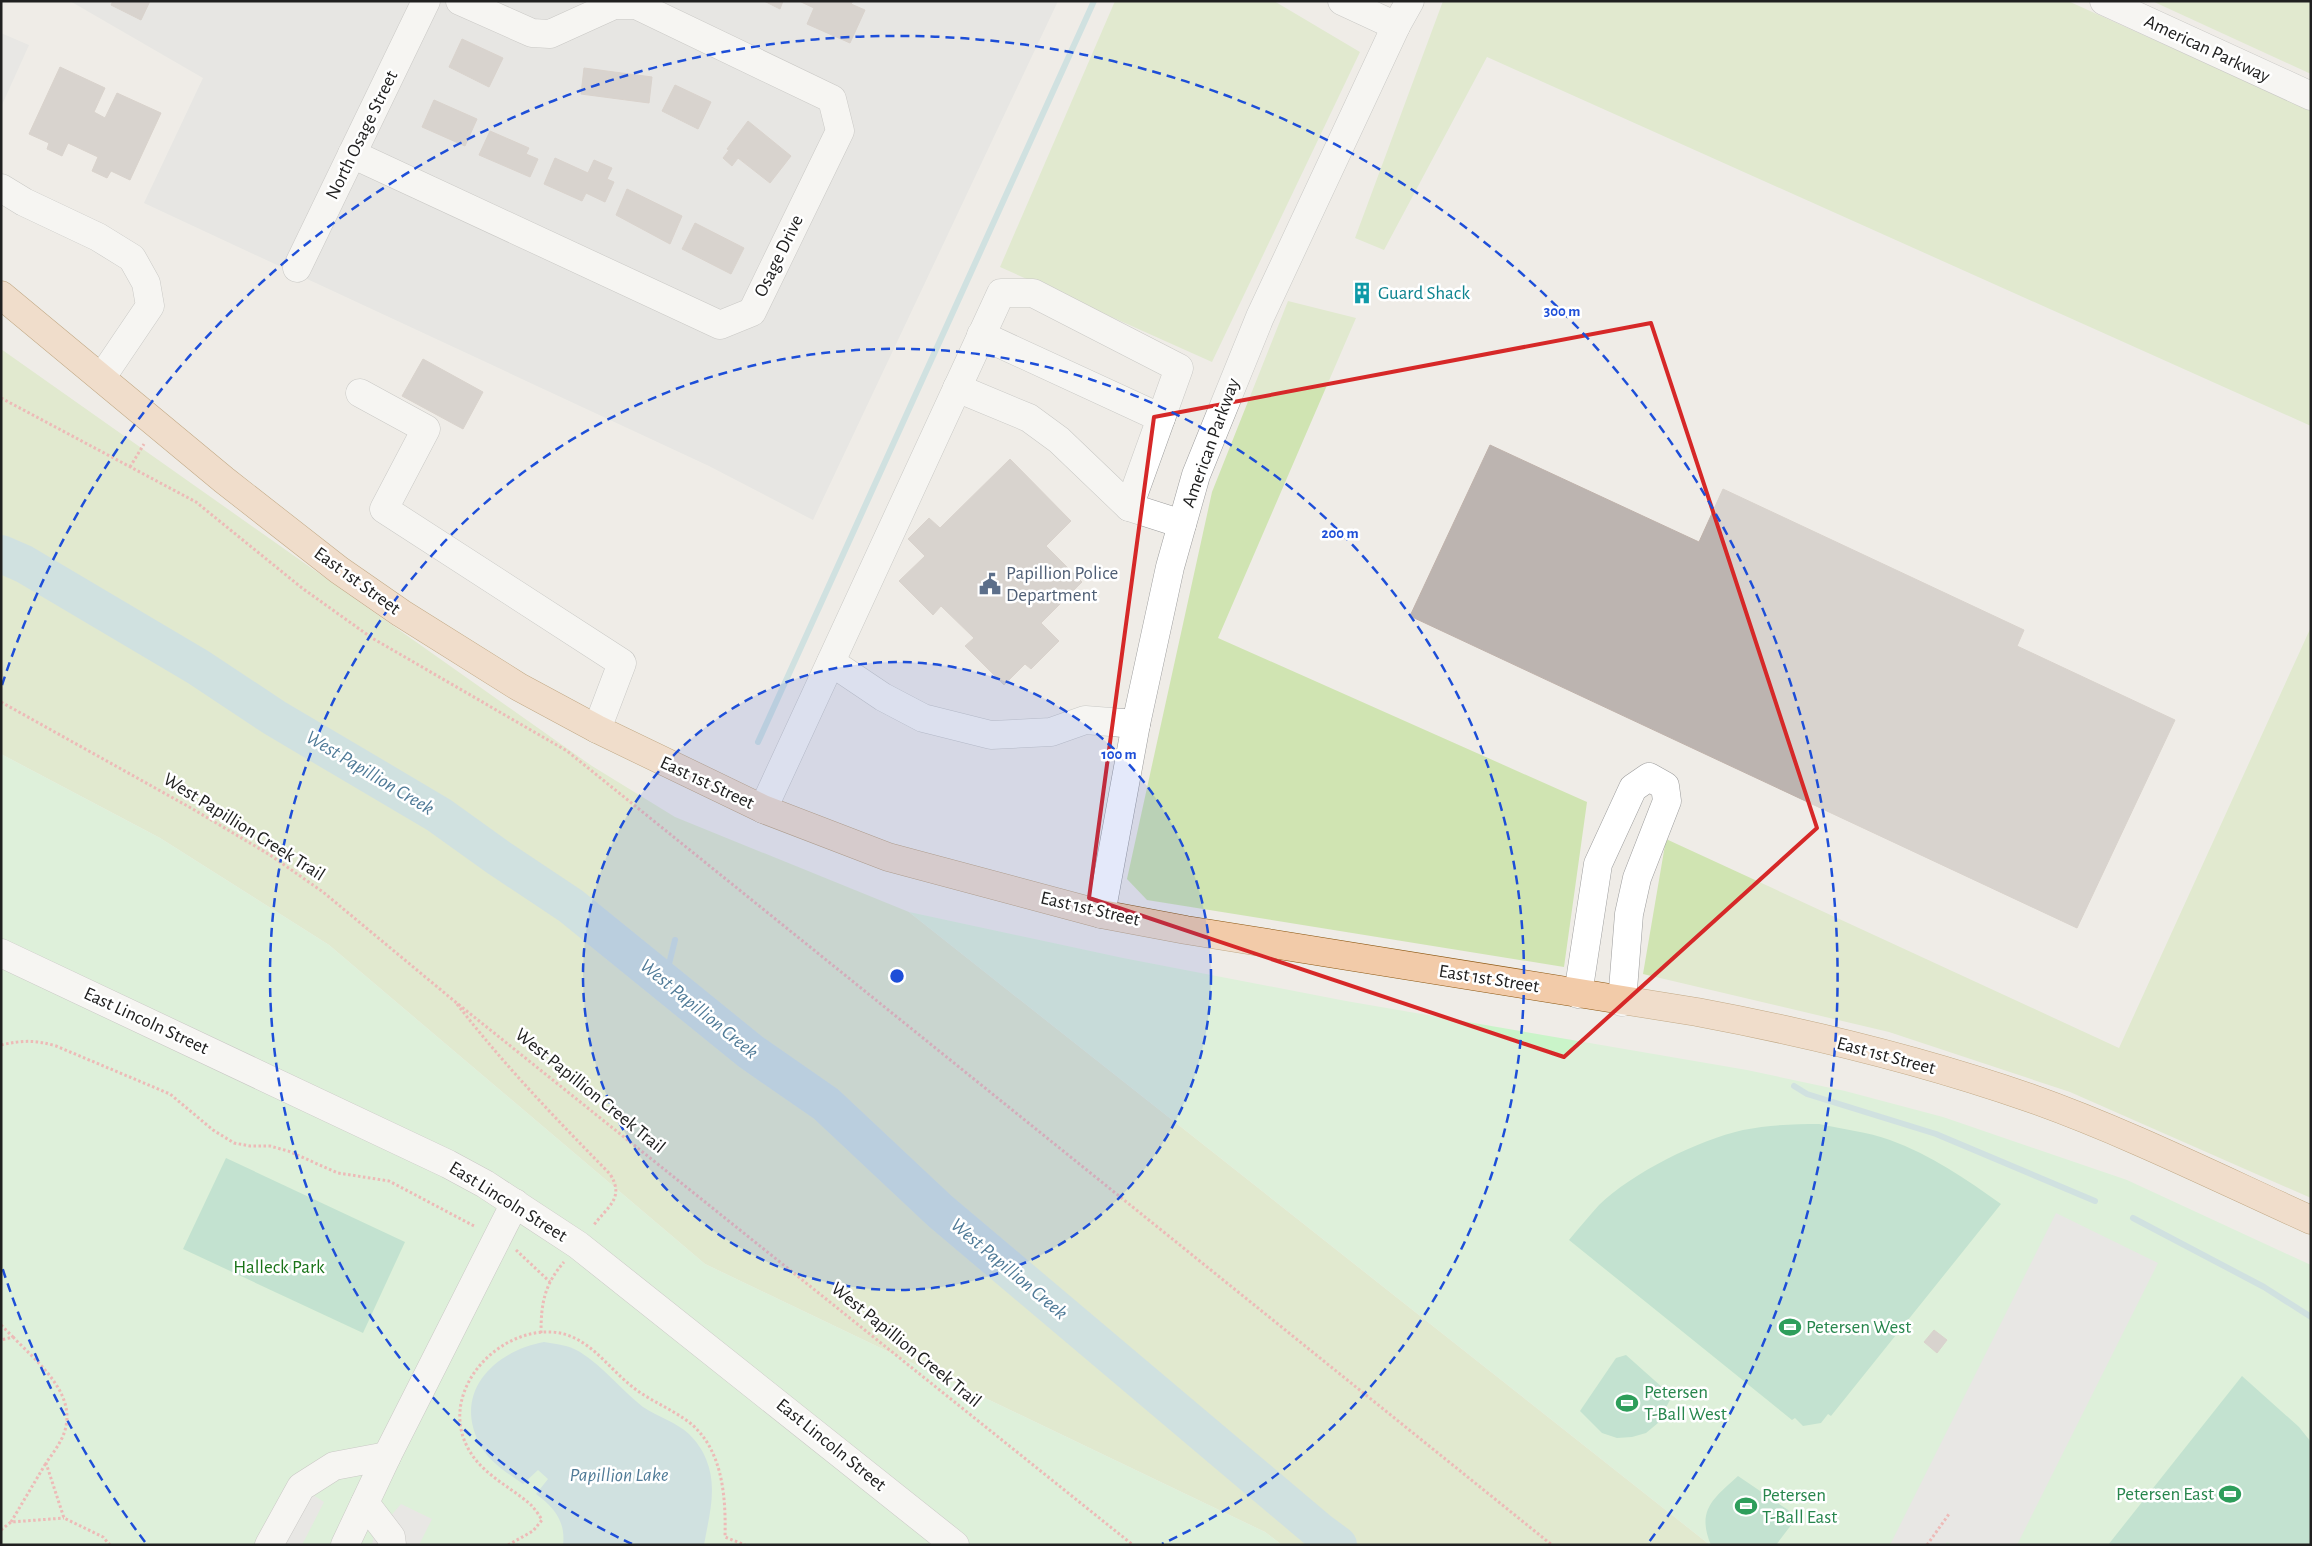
<svg xmlns="http://www.w3.org/2000/svg" width="2312" height="1546" viewBox="0 0 2312 1546" font-family="'Alegreya Sans',sans-serif">
	<style>
		.residential { fill: #ddd }
		.grass { fill: #d0e4b2 }
		.park { fill: #caf4c9 }
		.pitch { fill: #8ed6b3 }
		.parking { fill: #e0e0e0 }
		.water { fill: #acd2d8 }
		.lines { fill: none; stroke-linecap: round; stroke-linejoin: round }
		.stream { stroke: #acd2d8; stroke-width: 6 }
		.river { stroke: #acd2d8; stroke-width: 38 }
		.building { fill: #bcb4b0; stroke: #bfb2ab }
		.minor-casing { stroke: #9d9d9d; stroke-width: 29 }
		.major-casing { stroke: #8b5610; stroke-width: 29 }
		.path { stroke: #eb7c7c; stroke-width: 3; stroke-dasharray: 2.5 2.5; stroke-linecap: butt }
		.minor { stroke: #fff; stroke-width: 28 }
		.major { stroke: #f2cba9; stroke-width: 28 }
		.marked { fill: none; stroke: #d62828; stroke-width: 4; stroke-linejoin: round }
		.ring { fill: none; stroke: #1d4ed8; stroke-width: 2.5; stroke-dasharray: 9 6 }
		.labels { text-anchor: middle; dominant-baseline: central; stroke-width: 5; stroke-linejoin: round; paint-order: stroke }
		.street-label { font-size: 19px; fill: #202020; stroke: #fff }
		.culture-label { font-size: 19px; fill: #0d838f; stroke: #fff; text-anchor: start }
		.service-label { font-size: 19px; fill: #4e5e75; stroke: #fff; text-anchor: start }
		.park-label { font-size: 19px; fill: #197318; stroke: #fff }
		.leisure-label { font-size: 19px; fill: #27864d; stroke: #fff; text-anchor: start }
		.water-label { font-size: 20px; font-style: italic; fill: #4f7a97; stroke: #fff }
		.centre { fill: #1d4ed8; stroke: #fff; stroke-width: 2.5 }
		.ring-label { font-size: 15px; text-anchor: middle; font-weight: bold; fill: #1d4ed8; stroke: #fff; stroke-width: 5; stroke-linejoin: round; paint-order: stroke }
	</style>
	<rect width="100%" height="100%" fill="#efece7"/>
	<!-- residential -->
	<polygon class="residential" points="70,1 1058,1 813,520 709,466 144,203 203,78"/>
	<!-- grass -->
	<g class="grass">
		<polygon points="1115,1 1274,1 1360,52 1212,362 1000,267"/>
		<polygon points="1443,1 2068,1 2311,111 2311,426 1487,57 1384,250 1355,238"/>
		<polygon points="2152,1 2311,1 2311,74"/>
		<polygon points="1288,301 1356,318 1218,638 1587,802 1564,967 1147,900 1127,879 1212,492"/>
		<polygon points="1,349 592,766 675,817 909,912 1710,1545 1282,1545 1265,1532 705,1264 329,945 160,838 1,754"/>
		<polygon points="2311,627 2311,1198 2070,1092 1889,1032 1643,974 1666,839 2119,1048"/>
	</g>
	<!-- park -->
	<g class="park">
		<polygon points="1,754 160,838 329,945 705,1264 1265,1532 1282,1545 1,1545"/>
		<polygon points="909,912 1123,958 1346,1001 1747,1070 1845,1091 1943,1117 2127,1180 2311,1265 2311,1545 1710,1545"/>
	</g>
	<!-- pitch -->
	<g class="pitch">
		<path d="M1819 1124C1842 1129 1868 1132 1890 1140 1931 1155 1966 1179 2001 1204L1831 1416 1828 1414 1821 1423 1803 1426 1795 1418 1792 1420 1569 1240C1579 1228 1589 1216 1599 1205 1632 1173 1698 1140 1743 1130 1768 1125 1794 1124 1819 1124Z"/>
		<polygon points="226,1158 405,1242 363,1333 183,1249"/>
		<polygon points="1626,1355 1672,1396 1658,1423 1646,1433 1632,1437 1617,1438 1602,1433 1580,1411 1616,1358"/>
		<polygon points="2242,1376 2299,1427 2311,1442 2311,1545 2108,1545"/>
		<path d="M1738 1476 1794 1514 1795 1520 1776 1545H1711C1696 1510 1714 1498 1738 1476Z"/>
	</g>
	<!-- parking -->
	<g class="parking">
		<polygon points="1,33 29,45 1,107"/>
		<polygon points="2056,1213 2158,1263 2017,1545 1953,1545 1947,1542 1945,1545 1890,1545"/>
		<polygon points="301,1487 324,1502 302,1545 269,1545"/>
		<polygon points="401,1504 432,1519 419,1545 372,1545 374,1535"/>
	</g>
	<!-- water -->
	<path class="water" d="M544 1342C556 1344 569 1345 580 1352 604 1367 621 1390 643 1407 658 1417 676 1422 689 1434 696 1441 702 1449 706 1459 718 1487 709 1516 704 1545H563C566 1522 554 1507 536 1494L548 1479 538 1470 523 1484C507 1473 488 1461 479 1443 453 1391 495 1351 544 1342Z"/>
	<g class="lines">
		<!-- stream -->
		<g class="stream">
			<polyline points="758,742 1094,1"/>
			<polyline points="665,980 675,940"/>
			<polyline points="1794,1086 1807,1094 1936,1134 2095,1201"/>
			<polyline points="2133,1218 2264,1287 2311,1317"/>
		</g>
		<!-- river -->
		<polyline class="river" points="1,554 24,564 198,667 275,718 439,815 499,858 571,906 751,1052 826,1104 940,1211 1319,1531 1338,1545"/>
	</g>
	<!-- building -->
	<g class="building">
		<polygon points="113,1 150,1 141,20 111,5"/>
		<polygon points="764,1 783,1 780,9"/>
		<polygon points="799,1 853,1 851,4 865,10 850,43 807,24 814,8"/>
		<polygon points="462,39 503,58 489,87 449,67"/>
		<polygon points="60,67 105,88 94,112 105,118 117,93 161,113 130,180 111,171 107,178 92,171 98,157 68,143 62,156 47,149 49,143 29,134"/>
		<polygon points="584,68 652,77 649,103 581,94"/>
		<polygon points="675,85 711,102 698,129 662,111"/>
		<polygon points="434,100 477,119 465,146 422,127"/>
		<polygon points="748,121 791,156 770,183 738,158 732,166 723,158 729,150 727,149"/>
		<polygon points="490,131 529,148 526,154 538,159 530,177 479,155"/>
		<polygon points="555,158 588,173 594,160 612,168 607,179 614,182 605,202 586,193 582,201 544,184"/>
		<polygon points="627,189 682,216 670,244 616,215"/>
		<polygon points="695,223 744,248 731,274 682,249"/>
		<polygon points="1357,285 1371,292 1367,301 1353,294"/>
		<polygon points="423,359 483,392 463,429 402,396"/>
		<polygon points="1490,445 1699,542 1723,489 2024,630 2017,646 2175,720 2077,928 1410,616"/>
		<polygon points="1010,459 1071,521 1046,546 1082,582 1041,623 1059,641 1031,669 1025,664 1004,685 965,646 974,638 941,606 933,615 899,581 925,556 908,539 929,518 940,528"/>
		<polygon points="1934,1330 1947,1340 1937,1353 1924,1342"/>
	</g>
	<g class="lines">
		<!-- minor casing -->
		<g class="minor-casing">
			<g id="minor">
				<polyline points="1342,1 1396,26"/>
				<polyline points="2104,1 2311,96"/>
				<polyline points="352,154 720,325 752,312 840,131 832,99 636,5 614,5 550,34 532,33 460,1"/>
				<polyline points="1,188 24,202 98,237 132,258 146,283 150,306 102,377"/>
				<polyline points="297,268 426,1"/>
				<polyline points="981,335 1161,418"/>
				<polyline points="957,388 1029,418 1059,440 1129,507"/>
				<polyline points="360,393 426,429 384,509 622,663 597,729"/>
				<polyline points="831,662 883,697 923,718 991,735 1051,732 1085,720 1136,724"/>
				<polyline points="763,809 1001,293 1033,293 1179,368 1129,507 1182,524"/>
				<polyline points="1101,914 1136,724 1170,567 1196,475 1260,317 1396,26 1410,1"/>
				<polyline points="1,953 448,1164 485,1184 578,1245 955,1545"/>
				<polyline points="1578,994 1598,864 1633,788 1649,777 1665,786 1667,801 1637,878 1629,914 1622,1002"/>
				<polyline points="365,1503 391,1537 392,1545"/>
				<polyline points="269,1545 301,1487 334,1466 387,1456"/>
				<polyline points="345,1545 387,1456 515,1203"/>
			</g>
		</g>
		<!-- major casing -->
		<g class="major-casing">
			<path id="major" d="M1 295 224 480 339 570 401 613 519 687 597 729 763 809 888 857 1101 914 1186 930 1697 1012C1809 1033 1921 1060 2030 1098 2126 1132 2218 1178 2311 1220"/>
		</g>
		<!-- path -->
		<g class="path">
			<polyline points="1,398 196,502 302,588 372,638 567,751 1552,1545"/>
			<polyline points="130,467 144,444"/>
			<polyline points="1,702 191,808 270,855 323,892 453,1000 1133,1545"/>
			<path d="M457 1004C504 1065 556 1119 610 1174 625 1198 608 1206 593 1226"/>
			<path d="M1 1045C22 1040 36 1040 56 1046L170 1094 213 1130 234 1143 250 1146H270L288 1151 338 1173 389 1181 476 1227"/>
			<polyline points="516,1250 550,1282"/>
			<polyline points="1,1325 13,1337 1,1340"/>
			<path d="M541 1333C541 1304 544 1285 564 1262"/>
			<path d="M13 1337C39 1364 83 1398 61 1440 57 1448 51 1456 46 1463L64 1518 103 1537 110 1545"/>
			<polyline points="11,1522 46,1463"/>
			<polyline points="1,1530 11,1522 64,1518"/>
			<path d="M508 1545 533 1531 542 1520C539 1515 535 1509 531 1505 511 1487 483 1475 469 1450 437 1395 494 1329 552 1332 586 1334 606 1365 629 1384 646 1399 668 1407 686 1420 723 1446 726 1497 725 1537L745 1545"/>
			<polyline points="1927,1545 1949,1514"/>
		</g>
		<!-- minor -->
		<use href="#minor" class="minor"/>
		<!-- major -->
		<use href="#major" class="major"/>
	</g>
	<!-- marked area -->
	<path d="M0 0H2312V1546H0ZM1651 323 1817 828 1564 1057 1089 898 1154 417Z" fill="#efece7" fill-opacity=".55" fill-rule="evenodd"/>
	<path class="marked" d="M1651 323 1817 828 1564 1057 1089 898 1154 417Z"/>
	<!-- distance rings -->
	<circle cx="897" cy="976" r="314" fill="#1d4ed8" fill-opacity=".12"/>
	<g class="ring">
		<circle cx="897" cy="976" r="314"/>
		<path d="M632 1544A627 627 0 1 1 1162 1544"/>
		<path d="M145 1542A941 941 0 0 1 2 1267M2 685A941 941 0 1 1 1649 1542"/>
	</g>
	<!-- icons -->
	<defs>
		<g id="building-bare" transform="scale(1.725)"><path d="M-4-6H4V6H1V3H-1V6H-4ZM-2.5-4.3h1.7v1.8h-1.7ZM.8-4.3h1.7v1.8H.8ZM-2.5-1h1.7V.8h-1.7ZM.8-1h1.7V.8H.8Z" fill="#0f9aa8" stroke="#fff" stroke-width="2.5" paint-order="stroke"/></g>
		<g id="civic-bare" transform="scale(1.725)"><path d="M-.6-6.5H3V-4.5H.6V-3L4-1V1h2V6H-6V1h2V-1L-.6-3ZM-1.2 2.5V6h2.4V2.5Z" fill="#5c6f8a" stroke="#fff" stroke-width="2.5" paint-order="stroke"/></g>
		<g id="stadium-bare" transform="scale(1.725)"><path d="M0-5a6.5 5 0 1 0 0 10a6.5 5 0 1 0 0-10ZM-3.5-1.8h7v3.6h-7Z" fill="#2e9e5b" stroke="#fff" stroke-width="2.5" paint-order="stroke"/></g>
	</defs>
	<g fill-rule="evenodd">
		<use href="#building-bare" x="1362" y="293"/>
		<use href="#civic-bare" x="990" y="584"/>
		<use href="#stadium-bare" x="1790" y="1327"/>
		<use href="#stadium-bare" x="1627" y="1403"/>
		<use href="#stadium-bare" x="2230" y="1494"/>
		<use href="#stadium-bare" x="1746" y="1506"/>
	</g>
	<g class="labels">
		<!-- street labels -->
		<g class="street-label">
			<text transform="translate(2207 49) rotate(25)">American Parkway</text>
			<text transform="translate(362 135) rotate(-64)">North Osage Street</text>
			<text transform="translate(779 256) rotate(-64)">Osage Drive</text>
			<text transform="translate(1211 443) rotate(-70)">American Parkway</text>
			<text transform="translate(357 581) rotate(36)">East 1st Street</text>
			<text transform="translate(707 783) rotate(25)">East 1st Street</text>
			<text transform="translate(244 827) rotate(32)">West Papillion Creek Trail</text>
			<text transform="translate(1090 909) rotate(13)">East 1st Street</text>
			<text transform="translate(1489 979) rotate(9)">East 1st Street</text>
			<text transform="translate(146 1021) rotate(25)">East Lincoln Street</text>
			<text transform="translate(1886 1056) rotate(15)">East 1st Street</text>
			<text transform="translate(590 1091) rotate(39)">West Papillion Creek Trail</text>
			<text transform="translate(508 1202) rotate(32)">East Lincoln Street</text>
			<text transform="translate(906 1345) rotate(39)">West Papillion Creek Trail</text>
			<text transform="translate(831 1445) rotate(39)">East Lincoln Street</text>
		</g>
		<!-- culture labels -->
		<g class="culture-label">
			<text x="1378" y="293">Guard Shack</text>
		</g>
		<!-- service labels -->
		<g class="service-label">
			<text x="1006" y="573">Papillion Police<tspan x="1006" dy="22">Department</tspan></text>
		</g>
		<!-- park labels -->
		<g class="park-label">
			<text x="279" y="1267">Halleck Park</text>
		</g>
		<!-- leisure labels -->
		<g class="leisure-label">
			<text x="1806" y="1327">Petersen West</text>
			<text x="1644" y="1392">Petersen<tspan x="1644" dy="22">T-Ball West</tspan></text>
			<text x="2214" y="1494" text-anchor="end">Petersen East</text>
			<text x="1762" y="1495">Petersen<tspan x="1762" dy="22">T-Ball East</tspan></text>
		</g>
		<!-- water labels -->
		<g class="water-label">
			<text transform="translate(370 773) rotate(31)">West Papillion Creek</text>
			<text transform="translate(699 1009) rotate(39)">West Papillion Creek</text>
			<text transform="translate(1009 1269) rotate(40)">West Papillion Creek</text>
			<text x="619" y="1475">Papillion Lake</text>
		</g>
	</g>
	<circle cx="897" cy="976" r="8" class="centre"/>
	<g class="ring-label">
		<text x="1562" y="316">300 m</text>
		<text x="1340" y="538">200 m</text>
		<text x="1119" y="759">100 m</text>
	</g>
	<!-- border -->
	<rect width="2312" height="1546" fill="none" stroke="#202020" stroke-width="5"/>
</svg>
